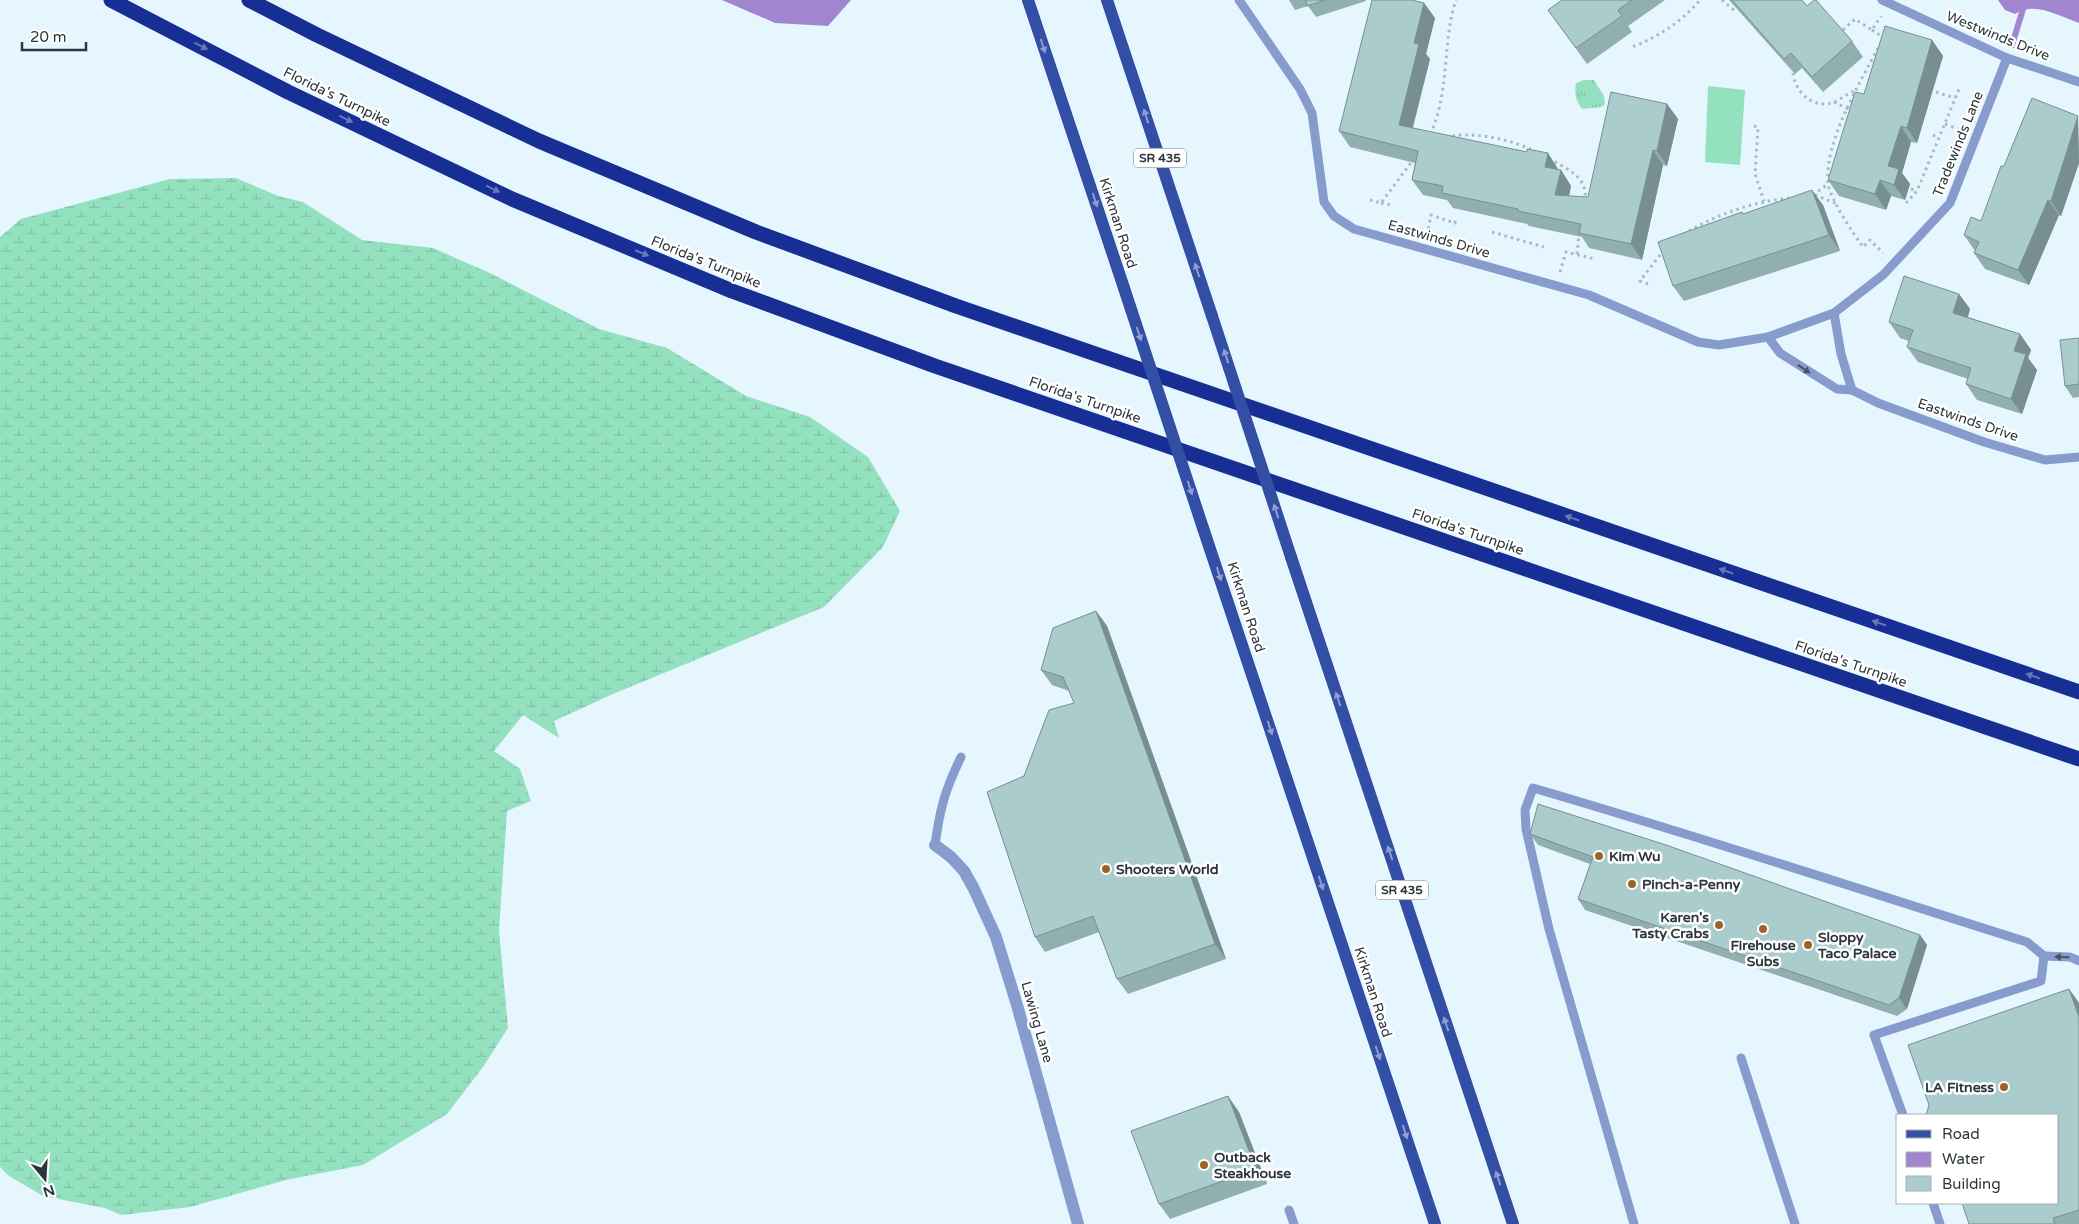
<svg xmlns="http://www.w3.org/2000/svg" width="2079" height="1224" viewBox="0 0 2079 1224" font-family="'Varela Round',sans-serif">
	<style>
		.green { fill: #94e1bf }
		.wetland { fill: url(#wetland-marsh) }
		.park { fill: url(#park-tufts) }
		.water { fill: #a186cf }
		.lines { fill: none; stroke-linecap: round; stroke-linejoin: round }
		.stream { stroke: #a186cf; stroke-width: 6 }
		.path { stroke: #aab9c1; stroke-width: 3; stroke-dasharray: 2.5 4; stroke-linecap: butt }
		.lane { stroke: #879bcc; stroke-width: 9 }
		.street { stroke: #879bcc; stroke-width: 12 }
		.primary { stroke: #324ea5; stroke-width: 12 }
		.highway { stroke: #172e95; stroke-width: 15 }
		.primary-bridge { stroke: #324ea5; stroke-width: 12 }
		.wall { fill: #92afb0 }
		.shaded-wall { fill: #778f90 }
		.building { fill: #aacccd; stroke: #778f90 }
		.oneway { fill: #6877ba }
		.oneway2 { fill: #8e9ece }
		.oneway3 { fill: #475467 }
		.poi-dot { fill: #9f6326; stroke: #fff; stroke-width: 2 }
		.labels { text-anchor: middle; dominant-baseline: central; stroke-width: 5; stroke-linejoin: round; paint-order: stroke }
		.shield { fill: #fff; stroke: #6b7276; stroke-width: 1 }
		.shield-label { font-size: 12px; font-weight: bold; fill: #2b363c }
		.street-label { font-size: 14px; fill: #2b363c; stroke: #fff }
		.poi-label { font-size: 14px; font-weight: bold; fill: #2b363c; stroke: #fff; text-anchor: start }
	</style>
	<defs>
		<pattern id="wetland-marsh" width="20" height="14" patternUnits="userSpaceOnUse" patternTransform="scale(1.25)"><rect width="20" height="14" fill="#94e1bf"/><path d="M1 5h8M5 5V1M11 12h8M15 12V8" fill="none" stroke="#80c2a5"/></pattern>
		<pattern id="park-tufts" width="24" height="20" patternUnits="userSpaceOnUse" patternTransform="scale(1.25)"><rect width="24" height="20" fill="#94e1bf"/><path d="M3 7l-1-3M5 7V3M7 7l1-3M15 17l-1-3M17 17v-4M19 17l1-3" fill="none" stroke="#80c2a5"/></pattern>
	</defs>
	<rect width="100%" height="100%" fill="#e5f6ff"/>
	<!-- green -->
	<polygon class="green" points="1708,86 1745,90 1740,165 1705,162"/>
	<!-- wetland -->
	<polygon class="wetland" points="236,178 278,196 303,202 362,240 433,248 492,274 599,329 667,348 746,396 810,417 868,457 900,511 883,547 824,607 613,694 554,721 559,738 523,715 494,751 520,769 531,801 507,811 499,930 508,1028 483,1067 447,1114 363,1165 286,1180 190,1207 121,1215 105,1208 43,1196 9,1176 0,1167 0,237 21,219 170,179"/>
	<!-- park -->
	<path class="park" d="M1584 80H1594L1604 96 1605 104 1601 107 1582 109C1576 101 1574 93 1576 83Z"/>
	<!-- water -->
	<g class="water">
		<polygon points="722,0 851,0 828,26 775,23"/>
		<path d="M1998 0H2079V23C2058 16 2035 1 2015 14L2005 10Z"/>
	</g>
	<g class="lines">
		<!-- stream -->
		<polyline class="stream" points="2012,45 2023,9"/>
		<!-- path -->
		<g class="path">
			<polyline points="1722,0 1736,12"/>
			<polyline points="1843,30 1855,19 1872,30 1881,16"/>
			<polyline points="1872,30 1884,38"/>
			<path d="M1633 46H1635C1661 35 1681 22 1700 0"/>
			<path d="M1878 48C1860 83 1824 142 1828 183 1830 199 1853 233 1863 247L1870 240 1883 253"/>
			<path d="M1793 73C1795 93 1814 110 1835 102 1842 98 1849 93 1856 90"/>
			<polyline points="1936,92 1955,98"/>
			<polyline points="1834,102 1848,109"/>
			<polyline points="1945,124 1963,131"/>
			<polyline points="1754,126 1758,127 1755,174 1764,201"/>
			<path d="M1430 134C1450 95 1442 41 1456 0"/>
			<polyline points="1933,135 1939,138"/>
			<path d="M1446 137C1475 131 1509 139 1535 151"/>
			<path d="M1549 159C1566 168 1588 177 1585 199"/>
			<polyline points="1911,189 1917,191"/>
			<polyline points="1813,195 1828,184"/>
			<polyline points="1815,195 1837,204"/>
			<polyline points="1370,200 1381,203 1413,160"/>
			<polyline points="1381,203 1392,205"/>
			<polyline points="1906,203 1917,191 1959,89"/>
			<path d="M1689 231C1720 213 1754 202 1789 198"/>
			<polyline points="1492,232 1544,247"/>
			<polyline points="1427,235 1431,215 1455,223 1456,218"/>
			<polyline points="1577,254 1579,235"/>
			<polyline points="1560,272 1566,252 1595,259"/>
			<polyline points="1648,284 1640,281 1663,251"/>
		</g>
		<!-- lane -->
		<g class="lane">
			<polyline points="1239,0 1300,89 1312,113 1324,202 1334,216 1354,229 1589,295 1698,342 1719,345 1768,337 1834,313 1883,275 1950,203 2007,58"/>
			<polyline points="1882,0 2007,58 2079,82"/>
			<polyline points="1834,313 1841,354 1852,390"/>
			<polyline points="1768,337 1780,353 1837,389 1852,390 1878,403 1984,442 2045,460 2079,457"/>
			<path d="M935 845C940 808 945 790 961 757"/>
			<polyline points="2044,956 2070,957 2079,961"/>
			<polyline points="1741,1058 1795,1224"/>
			<polyline points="1933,1203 1940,1224"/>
			<polyline points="1289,1210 1294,1224"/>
			<path d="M1634 1224 1549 929 1526 829 1525 810 1533 788C1698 836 1862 890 2027 942L2044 956 2041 981 1874 1035 1903 1115"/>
		</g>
		<!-- street -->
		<polyline class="street" points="935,845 951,857 964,871 974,889 996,937 1017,1005 1078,1224"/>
		<!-- primary -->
		<g class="primary">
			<polyline points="1028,0 1124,288"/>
			<polyline points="1107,0 1212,316"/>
			<polyline points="1203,528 1435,1224"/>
			<polyline points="1291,557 1513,1224"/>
		</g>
		<!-- highway -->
		<g class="highway">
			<polyline points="111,0 288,92 512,199 732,291 935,366 2079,759"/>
			<polyline points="249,0 317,35 539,141 756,232 956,306 2079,692"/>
		</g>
		<!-- primary-bridge -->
		<g class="primary-bridge">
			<polyline points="1124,288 1203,528"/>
			<polyline points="1212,316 1291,557"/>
		</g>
	</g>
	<!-- wall -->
	<g class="wall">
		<polygon points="1289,0 1366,0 1366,1 1316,17 1308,6 1295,10"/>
		<polygon points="1562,0 1665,0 1628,26 1632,32 1587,64 1548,10"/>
		<polygon points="1729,0 1802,0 1807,6 1852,41 1863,57 1823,92 1802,68 1795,74"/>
		<polygon points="1424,3 1435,18 1426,54 1430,59 1413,128 1558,169 1558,170 1561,170 1571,186 1569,196 1588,197 1667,104 1678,119 1667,166 1663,165 1642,260 1589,248 1582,237 1529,226 1527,224 1453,208 1447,200 1423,195 1412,180 1415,163 1350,147 1339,131"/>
		<polygon points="1932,40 1943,56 1917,143 1911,142 1902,173 1910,184 1905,200 1891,196 1886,210 1839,196 1828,180 1864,94"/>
		<polygon points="2078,116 2079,163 2061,216 2059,215 2029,285 1985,269 1974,253 1975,251 1964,235 1981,221 2004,166"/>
		<polygon points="1823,205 1840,251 1684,301 1673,286 1742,212 1744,214"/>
		<polygon points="1959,294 1970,309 1968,317 2020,334 2031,350 2028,358 2037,370 2022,414 1977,400 1966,384 1968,379 1918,362 1907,347 1909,341 1900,338 1889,322"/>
		<polygon points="2079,338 2079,397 2073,398 2065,386"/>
		<polygon points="1096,611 1107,626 1226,959 1128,994 1117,979 1099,932 1045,952 1035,937 1024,776 1074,703 1069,691 1052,685 1041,670"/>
		<polygon points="1530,834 1920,935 1927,945 1907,1009 1897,1016 1585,910 1578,899 1590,864 1538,845"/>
		<polygon points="2069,989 2079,1003 2079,1224 1969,1224"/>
		<polygon points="1239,1112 1267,1184 1170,1219 1159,1204"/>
	</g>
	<!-- shaded-wall -->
	<g class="shaded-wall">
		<polygon points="1424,3 1435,18 1426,54 1430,59 1409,141 1399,125 1414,43"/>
		<polygon points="1932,40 1943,56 1917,143 1907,128"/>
		<polygon points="1667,104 1678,119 1667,166 1657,151"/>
		<polygon points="2078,116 2079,163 2061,216 2051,201"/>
		<polygon points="1901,126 1911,142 1902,173 1910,184 1905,200 1894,185 1888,166"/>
		<polygon points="1653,150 1663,165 1642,260 1631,244"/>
		<polygon points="1548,153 1558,169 1556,182 1545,167"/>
		<polygon points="1561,170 1571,186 1566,210 1555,195"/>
		<polygon points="1880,180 1891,196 1886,210 1875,194"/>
		<polygon points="1812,190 1823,205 1840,251 1829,235"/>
		<polygon points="2048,200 2059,215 2029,285 2018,270"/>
		<polygon points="1959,294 1970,309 1964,328 1953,313"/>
		<polygon points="2020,334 2031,350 2028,358 2037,370 2022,414 2011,399 2014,351"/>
		<polygon points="1096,611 1107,626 1226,959 1215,944"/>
		<polygon points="1920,935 1927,945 1907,1009 1899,998"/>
		<polygon points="2069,989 2079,1003 2079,1017"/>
		<polygon points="1228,1096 1239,1112 1267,1184 1256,1169"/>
	</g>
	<!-- building -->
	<g class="building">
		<polygon points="1306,0 1325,0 1307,6"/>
		<polygon points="1372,0 1412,0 1424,3 1414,43 1419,44 1399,125 1527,152 1527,149 1548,153 1545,167 1561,170 1555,195 1588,197 1611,92 1667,104 1657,151 1653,150 1631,244 1579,233 1581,224 1518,211 1518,209 1442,193 1443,186 1412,180 1418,151 1339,131"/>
		<polygon points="1562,0 1632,0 1618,10 1622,16 1576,48 1548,10"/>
		<polygon points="1732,0 1802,0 1807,6 1814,0 1816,0 1852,41 1812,77 1791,53 1784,59"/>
		<polygon points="1885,26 1932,40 1907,128 1901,126 1888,166 1899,169 1894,185 1880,180 1875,194 1828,180 1855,92 1864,94"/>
		<polygon points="2032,98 2078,116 2051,201 2048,200 2018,270 1974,253 1979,242 1964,235 1971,217 1981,221 2001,166 2004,166"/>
		<polygon points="1812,190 1829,235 1673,286 1658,242 1742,212 1743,214"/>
		<polygon points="1904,276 1959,294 1953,313 2020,334 2014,351 2026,354 2011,399 1966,384 1971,368 1907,347 1913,330 1889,322"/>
		<polygon points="2079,338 2079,384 2065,386 2060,340"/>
		<polygon points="1096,611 1215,944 1117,979 1093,916 1035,937 987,792 1024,776 1049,710 1074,703 1063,677 1041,670 1053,628"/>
		<polygon points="1538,804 1666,845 1920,935 1899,998 1889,1005 1578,899 1593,857 1530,834"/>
		<polygon points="2069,989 2079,1017 2079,1210 2053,1218 2055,1224 1969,1224 1962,1203 2058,1203 2058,1115 1926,1115 1929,1105 1908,1045"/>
		<polygon points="1228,1096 1256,1169 1159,1204 1131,1131"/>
	</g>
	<!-- one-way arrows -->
	<defs><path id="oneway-solid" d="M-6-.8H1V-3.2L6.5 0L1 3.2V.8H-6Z" transform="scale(1.25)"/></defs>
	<g class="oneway">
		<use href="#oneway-solid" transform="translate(201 46) rotate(27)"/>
		<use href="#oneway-solid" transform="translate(346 119) rotate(26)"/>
		<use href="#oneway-solid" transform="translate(493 189) rotate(26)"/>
		<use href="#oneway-solid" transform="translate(642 253) rotate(23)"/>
		<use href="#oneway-solid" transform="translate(1572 518) rotate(-161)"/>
		<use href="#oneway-solid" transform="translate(1726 571) rotate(-161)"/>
		<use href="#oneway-solid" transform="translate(1879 623) rotate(-161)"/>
		<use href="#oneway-solid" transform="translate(2033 676) rotate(-161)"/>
	</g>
	<g class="oneway2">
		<use href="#oneway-solid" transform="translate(1043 46) rotate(72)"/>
		<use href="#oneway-solid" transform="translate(1146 116) rotate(-108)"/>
		<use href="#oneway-solid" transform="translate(1095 200) rotate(72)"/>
		<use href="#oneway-solid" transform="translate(1197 270) rotate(-108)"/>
		<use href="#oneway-solid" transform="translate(1139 334) rotate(72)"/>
		<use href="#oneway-solid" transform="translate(1226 356) rotate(-108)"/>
		<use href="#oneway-solid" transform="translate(1190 488) rotate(72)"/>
		<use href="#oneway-solid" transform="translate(1276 511) rotate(-108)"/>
		<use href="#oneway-solid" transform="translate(1219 574) rotate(72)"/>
		<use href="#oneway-solid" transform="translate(1338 699) rotate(-108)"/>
		<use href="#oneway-solid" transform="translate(1270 728) rotate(72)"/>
		<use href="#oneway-solid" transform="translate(1390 853) rotate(-108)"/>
		<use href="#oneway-solid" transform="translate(1321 883) rotate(72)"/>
		<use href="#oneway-solid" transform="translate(1446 1024) rotate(-108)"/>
		<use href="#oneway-solid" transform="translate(1378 1053) rotate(71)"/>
		<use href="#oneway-solid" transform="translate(1405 1132) rotate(72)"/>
		<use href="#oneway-solid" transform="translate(1498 1178) rotate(-108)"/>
	</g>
	<g class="oneway3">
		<use href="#oneway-solid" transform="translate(1804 369) rotate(34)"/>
		<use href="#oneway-solid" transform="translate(2062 957) rotate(-178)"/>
	</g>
	<!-- markers -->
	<g class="poi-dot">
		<circle cx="1599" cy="856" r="5"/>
		<circle cx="1106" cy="869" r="5"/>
		<circle cx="1632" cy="884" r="5"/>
		<circle cx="1719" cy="925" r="5"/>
		<circle cx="1763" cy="929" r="5"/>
		<circle cx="1808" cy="945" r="5"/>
		<circle cx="2004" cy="1087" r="5"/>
		<circle cx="1204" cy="1165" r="5"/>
	</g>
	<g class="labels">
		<!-- shield labels -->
		<g class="shield">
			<rect x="1134" y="148.5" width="52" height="19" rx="4"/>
			<rect x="1376" y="880.5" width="52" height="19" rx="4"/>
		</g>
		<g class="shield-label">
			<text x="1160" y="158">SR 435</text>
			<text x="1402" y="890">SR 435</text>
		</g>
		<!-- street labels -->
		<g class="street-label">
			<text transform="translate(1998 36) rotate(22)">Westwinds Drive</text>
			<text transform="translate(337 97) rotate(26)">Florida's Turnpike</text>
			<text transform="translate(1958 144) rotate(-68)">Tradewinds Lane</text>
			<text transform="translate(1118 223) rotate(72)">Kirkman Road</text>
			<text transform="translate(1439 239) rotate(16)">Eastwinds Drive</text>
			<text transform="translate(706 262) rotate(22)">Florida's Turnpike</text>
			<text transform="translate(1085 400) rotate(19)">Florida's Turnpike</text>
			<text transform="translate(1968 420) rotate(19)">Eastwinds Drive</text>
			<text transform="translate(1468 532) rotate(19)">Florida's Turnpike</text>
			<text transform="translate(1246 607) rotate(72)">Kirkman Road</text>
			<text transform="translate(1851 664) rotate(19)">Florida's Turnpike</text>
			<text transform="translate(1373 992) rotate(72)">Kirkman Road</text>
			<text transform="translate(1037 1022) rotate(74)">Lawing Lane</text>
		</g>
		<!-- poi labels -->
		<g class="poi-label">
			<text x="1609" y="856">Kim Wu</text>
			<text x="1116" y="869">Shooters World</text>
			<text x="1642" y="884">Pinch-a-Penny</text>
			<text x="1709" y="917" text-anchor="end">Karen's<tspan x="1709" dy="16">Tasty Crabs</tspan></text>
			<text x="1818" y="937">Sloppy<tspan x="1818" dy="16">Taco Palace</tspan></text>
			<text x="1763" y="945" text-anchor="middle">Firehouse<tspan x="1763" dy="16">Subs</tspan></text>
			<text x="1994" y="1087" text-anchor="end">LA Fitness</text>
			<text x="1214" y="1157">Outback<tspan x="1214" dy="16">Steakhouse</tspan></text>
		</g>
	</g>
	<!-- legend -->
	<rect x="1896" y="1114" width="162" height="90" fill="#ffffff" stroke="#aaafb1"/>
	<rect x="1906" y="1130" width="25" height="8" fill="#324ea5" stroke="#aaafb1"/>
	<text x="1942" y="1139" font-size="15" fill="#2b363c">Road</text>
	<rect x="1906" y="1152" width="25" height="15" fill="#a186cf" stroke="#aaafb1"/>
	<text x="1942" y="1164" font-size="15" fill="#2b363c">Water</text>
	<rect x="1906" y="1176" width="25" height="15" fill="#aacccd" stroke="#aaafb1"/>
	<text x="1942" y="1189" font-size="15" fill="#2b363c">Building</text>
	<!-- north arrow -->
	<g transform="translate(45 1179) rotate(162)" stroke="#ffffff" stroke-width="4" paint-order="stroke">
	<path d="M0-4L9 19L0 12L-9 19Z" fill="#2b363c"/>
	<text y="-8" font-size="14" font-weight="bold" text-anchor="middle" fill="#2b363c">N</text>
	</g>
	<!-- scale -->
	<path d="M22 42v8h64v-8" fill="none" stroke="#2b363c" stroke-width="2.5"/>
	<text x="30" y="42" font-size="15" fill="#2b363c" stroke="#ffffff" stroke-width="4" paint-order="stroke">20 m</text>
</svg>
